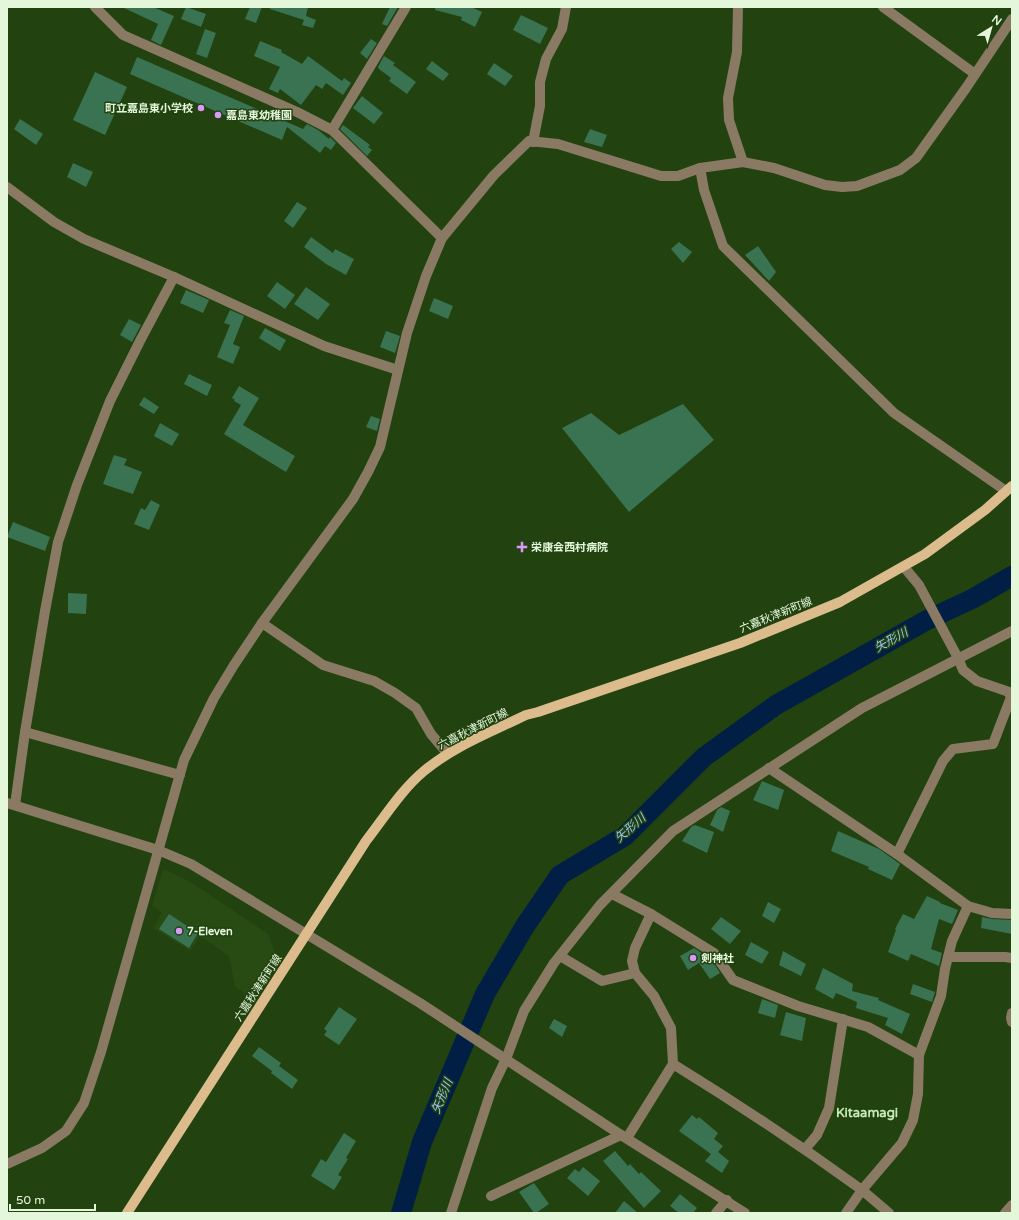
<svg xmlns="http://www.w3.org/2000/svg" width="1019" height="1220" viewBox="0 0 1019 1220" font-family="'Varela Round','Noto Sans JP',sans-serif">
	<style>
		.built { fill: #274b12 }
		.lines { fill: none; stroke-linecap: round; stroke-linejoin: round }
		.river { stroke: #011e45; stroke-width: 20 }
		.building { fill: #3a7351 }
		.minor { stroke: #8a7a64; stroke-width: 10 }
		.major { stroke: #dcbb8d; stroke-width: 10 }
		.poi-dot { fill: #db99f5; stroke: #224210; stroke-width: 1.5 }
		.labels { text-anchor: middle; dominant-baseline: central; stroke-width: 3; stroke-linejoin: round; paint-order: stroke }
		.poi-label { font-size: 11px; font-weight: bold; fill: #e4f7db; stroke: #224210; text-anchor: start }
		.street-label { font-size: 11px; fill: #e4f7db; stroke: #224210 }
		.water-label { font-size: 12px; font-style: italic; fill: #9ac2f9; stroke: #224210 }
		.quarter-label { font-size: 13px; font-weight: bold; fill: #c7edb6; stroke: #224210 }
	</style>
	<rect width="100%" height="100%" fill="#224210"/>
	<!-- built -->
	<polygon class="built" points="163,869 183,878 203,890 268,934 275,952 267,968 250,996 235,987 229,956 216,947 200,936 190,951 153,928 162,913 152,906"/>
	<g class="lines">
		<!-- river -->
		<polyline class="river" points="401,1213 422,1142 485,994 525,926 560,875 625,836 704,757 776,705 927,620 974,598 1012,576"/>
	</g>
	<!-- building -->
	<g class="building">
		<polygon points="122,7 153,7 174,16 161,45 151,40 158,24"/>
		<polygon points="186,7 206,14 201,27 181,19"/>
		<polygon points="250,7 262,7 256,23 245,19"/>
		<polygon points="270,7 308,7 306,16 316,20 313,28 302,25 304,20 270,9"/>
		<polygon points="390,7 398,7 387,26 382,24"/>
		<polygon points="435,7 471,7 482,12 475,27 461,20 462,17 435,10"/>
		<polygon points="521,15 548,28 540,44 513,30"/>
		<polygon points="205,29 216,33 207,58 196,54"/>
		<polygon points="371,39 377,43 367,59 360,53"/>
		<polygon points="260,41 282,50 281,52 302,64 308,56 342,81 344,78 351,83 343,95 326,83 322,89 316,85 301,105 280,89 278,93 269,89 280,67 254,56"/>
		<polygon points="384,56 395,63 393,65 416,82 407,94 389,81 391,78 379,69 378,67"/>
		<polygon points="137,57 303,129 307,124 318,130 329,139 330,137 336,143 331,150 325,146 320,153 287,127 282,140 130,74"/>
		<polygon points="432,61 449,74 443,81 426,69"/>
		<polygon points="494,63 513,76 505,86 487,74"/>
		<polygon points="95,72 127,87 105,135 73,120"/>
		<polygon points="362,96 383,113 374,124 353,108"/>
		<polygon points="20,119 43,134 36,145 14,129"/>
		<polygon points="343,125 370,145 368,147 372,150 367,156 340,129"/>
		<polygon points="590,129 607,135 602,147 584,142"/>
		<polygon points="73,163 93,172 86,187 67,177"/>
		<polygon points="297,202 307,208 293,228 284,221"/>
		<polygon points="311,237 333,253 335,249 354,259 346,275 326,264 304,247"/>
		<polygon points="679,242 692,252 683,263 671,249"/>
		<polygon points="758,246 776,272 769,281 745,255"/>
		<polygon points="277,282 295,295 285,309 267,296"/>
		<polygon points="306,287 330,304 318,320 294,304"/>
		<polygon points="186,290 209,300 203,313 180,303"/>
		<polygon points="434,298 453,306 448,319 429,311"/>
		<polygon points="230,310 244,316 233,344 240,347 233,364 217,357 230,325 224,323"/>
		<polygon points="129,319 141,325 132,342 120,335"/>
		<polygon points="265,328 286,340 280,351 259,338"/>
		<polygon points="386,331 400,336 395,353 380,347"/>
		<polygon points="189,374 212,385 207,396 184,384"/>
		<polygon points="239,386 259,398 243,425 295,456 286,472 224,434 241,405 234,401 235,400 232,398"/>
		<polygon points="144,397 159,407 154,414 139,405"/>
		<polygon points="683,404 714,440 629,512 562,428 591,413 619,435"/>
		<polygon points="371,416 380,419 377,431 366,427"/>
		<polygon points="160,423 179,434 172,446 154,436"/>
		<polygon points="114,455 127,459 124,465 142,472 133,494 103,484"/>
		<polygon points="151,500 160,505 149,530 134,524 141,508 145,510"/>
		<polygon points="13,522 50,537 45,551 7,537"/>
		<polygon points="68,593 87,594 86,614 68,613"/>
		<polygon points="762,781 784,790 778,810 753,800"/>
		<polygon points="721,807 730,811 723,832 710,825 717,810"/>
		<polygon points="695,825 714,832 707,853 682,841 691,827"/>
		<polygon points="838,831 879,849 900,864 892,880 868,869 869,867 831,851"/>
		<polygon points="927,896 940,902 940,903 958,910 952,924 939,919 931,949 942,953 939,966 911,954 908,961 888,952 896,930 895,929 903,914 914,919"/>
		<polygon points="768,902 781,909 774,923 762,916"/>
		<polygon points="169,914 198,933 189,948 159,929"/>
		<polygon points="721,917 741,931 730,944 711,929"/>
		<polygon points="982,917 992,919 1012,920 1012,934 981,928"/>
		<polygon points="751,942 769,952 762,964 745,955"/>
		<polygon points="694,948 703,954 710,964 713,962 720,973 710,979 699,963 688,970 680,956"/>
		<polygon points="783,951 806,964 801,976 779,965"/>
		<polygon points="823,968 853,984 852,991 879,998 878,1000 910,1014 902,1034 885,1025 888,1018 856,1008 857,1002 836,993 833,999 815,989"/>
		<polygon points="913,984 935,992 932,1002 910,994"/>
		<polygon points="762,999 778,1005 775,1018 758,1013"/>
		<polygon points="339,1007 357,1019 339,1045 324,1035 327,1031 324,1029"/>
		<polygon points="786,1012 806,1018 802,1041 780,1035"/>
		<polygon points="554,1019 567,1026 562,1037 549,1028"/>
		<polygon points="259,1047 281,1063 279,1066 298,1080 292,1089 271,1073 272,1071 252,1056"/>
		<polygon points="692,1115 697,1119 699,1117 718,1133 714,1139 723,1146 718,1152 729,1161 722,1173 705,1161 711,1154 679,1131"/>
		<polygon points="344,1133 356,1141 346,1158 348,1159 338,1175 342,1177 334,1190 311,1176 321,1159 326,1162"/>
		<polygon points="615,1151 628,1166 630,1164 639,1174 641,1172 661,1191 644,1208 603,1161"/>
		<polygon points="583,1167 600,1181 588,1196 567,1178 575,1169 579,1172"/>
		<polygon points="534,1183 549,1204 536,1213 534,1213 519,1192"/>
		<polygon points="680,1194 697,1208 693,1213 679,1213 670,1206"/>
		<polygon points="624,1201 638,1213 615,1213"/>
	</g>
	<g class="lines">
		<!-- minor -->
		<g class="minor">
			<polyline points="95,7 123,35 297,112 332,130 442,238"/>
			<polyline points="738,7 737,52 728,98 729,120 743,162"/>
			<polyline points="883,7 975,74"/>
			<polyline points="332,130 406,7"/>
			<polyline points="533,142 540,106 540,82 546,59 562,29 566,7"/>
			<polyline points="700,168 704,190 723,246 894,413 1006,491"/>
			<polyline points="7,187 54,222 84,239 174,277 324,346 398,370"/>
			<polyline points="904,567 919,585 958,658 963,670 977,681 1012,693"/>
			<polyline points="262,623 323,665 374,681 395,693 416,708 431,734 447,753"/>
			<polyline points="25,732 180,775"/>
			<polyline points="769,768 897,854 968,906 992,913 1012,914"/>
			<polyline points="7,803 158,850 191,864 420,1003 621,1135 745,1213"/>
			<polyline points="15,805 25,732 45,611 58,542 77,485 110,401 141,339 174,277"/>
			<polyline points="897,854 943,761 953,749 993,744 1011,697 1009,693"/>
			<polyline points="612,894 651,914 714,953 733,980 798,1006 868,1027 919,1055"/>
			<path d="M651 914 635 948 632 961 635 973 654 996 671 1028 673 1064C738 1104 801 1146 862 1190L902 1143 913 1120 918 1094 919 1055 941 996 945 969 952 941 968 906"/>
			<polyline points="560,956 602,981 635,973"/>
			<polyline points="948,957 1005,957 1012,958"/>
			<polyline points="1012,1013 1011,1018 1012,1022"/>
			<polyline points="627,1138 673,1064"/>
			<polyline points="805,1149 817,1135 829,1108 843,1019"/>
			<polyline points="7,1164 42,1148 66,1131 84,1103 101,1052 184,760 214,698 234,665 262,623 353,499 368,472 380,447 407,333 426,276 442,238 494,175 529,141 558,144 661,176 678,176 700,168 743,162 774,168 825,185 842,187 857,186 900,170 916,158 966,88 1012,19"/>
			<polyline points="491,1196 621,1135"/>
			<polyline points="451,1213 492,1088 506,1059 524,1011 554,963 600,905 673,831 862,708 1012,631"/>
			<polyline points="716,1213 727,1200"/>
			<polyline points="846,1213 862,1190 889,1213"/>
			<polyline points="1005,1213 1012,1205"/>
		</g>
		<!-- major -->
		<path class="major" d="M127 1213 366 841C384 818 401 790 424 771 454 746 491 732 526 715L538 712 740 643 840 602 925 554 985 510 1012 486"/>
	</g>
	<!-- markers -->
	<g class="poi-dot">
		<circle cx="201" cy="108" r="4"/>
		<circle cx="218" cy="115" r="4"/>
		<path d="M520 541h4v4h4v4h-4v4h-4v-4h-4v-4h4z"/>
		<circle cx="179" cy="931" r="4"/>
		<circle cx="693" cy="958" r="4"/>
	</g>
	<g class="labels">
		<!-- poi labels -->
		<g class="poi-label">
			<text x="193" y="108" text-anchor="end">町立嘉島東小学校</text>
			<text x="226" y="115">嘉島東幼稚園</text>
			<text x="531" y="547">栄康会西村病院</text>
			<text x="187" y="931">7-Eleven</text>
			<text x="701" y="958">剣神社</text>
		</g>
		<!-- street labels -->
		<g class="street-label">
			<text transform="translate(776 615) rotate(-22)">六嘉秋津新町線</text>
			<text transform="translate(473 729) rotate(-27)">六嘉秋津新町線</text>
			<text transform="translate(258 988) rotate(-57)">六嘉秋津新町線</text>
		</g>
		<!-- water labels -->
		<g class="water-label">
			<text transform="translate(891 640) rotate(-29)">矢形川</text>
			<text transform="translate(630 828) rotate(-41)">矢形川</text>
			<text transform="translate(442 1096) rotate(-67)">矢形川</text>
		</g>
		<!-- quarter labels -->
		<g class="quarter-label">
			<text x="867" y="1113">Kitaamagi</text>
		</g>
	</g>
	<!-- border -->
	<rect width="1019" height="1220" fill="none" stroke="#e4f7db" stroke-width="16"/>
	<!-- north arrow -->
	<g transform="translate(991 28) rotate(37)" stroke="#224210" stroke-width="3" paint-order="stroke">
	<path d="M0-3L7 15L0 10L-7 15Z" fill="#e4f7db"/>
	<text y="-6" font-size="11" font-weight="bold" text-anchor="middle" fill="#e4f7db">N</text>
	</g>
	<!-- scale -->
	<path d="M10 1204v6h85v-6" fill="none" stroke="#e4f7db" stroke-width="2"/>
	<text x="16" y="1204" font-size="12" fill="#e4f7db" stroke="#224210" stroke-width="3" paint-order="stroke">50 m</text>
</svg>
